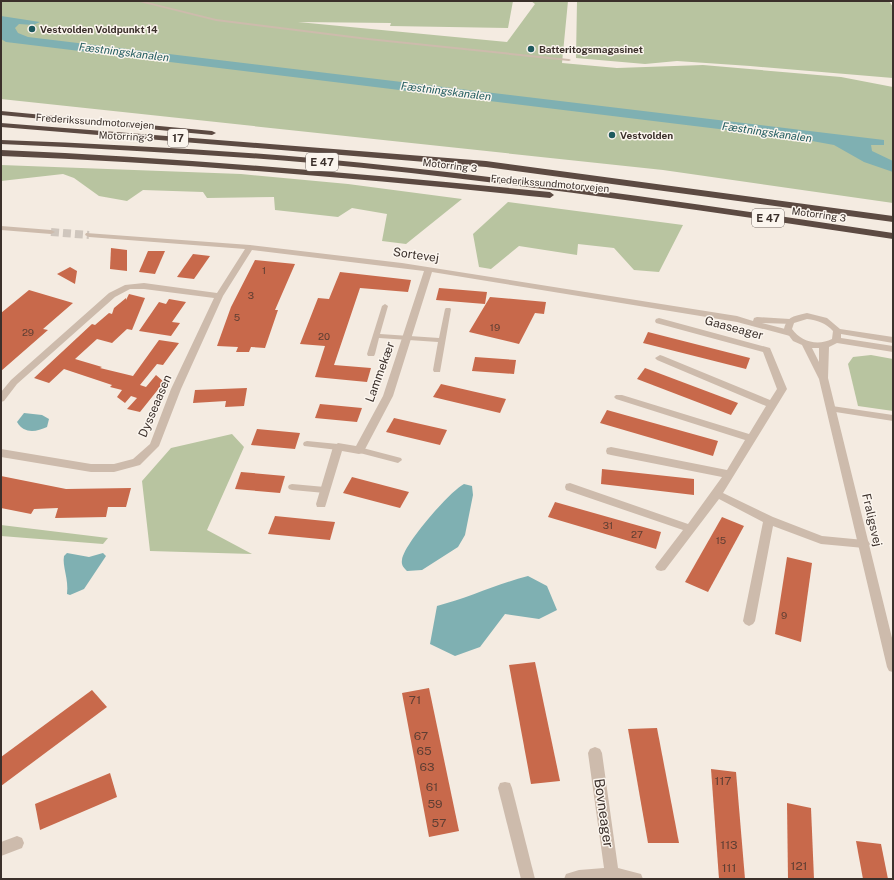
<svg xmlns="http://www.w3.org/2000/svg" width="894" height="880" viewBox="0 0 894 880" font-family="'Public Sans',sans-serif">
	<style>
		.green { fill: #b8c4a0 }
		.water { fill: #7fb0b2 }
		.building { fill: #c8694b }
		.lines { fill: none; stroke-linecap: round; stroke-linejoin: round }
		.minor-tunnel { stroke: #cfc6bd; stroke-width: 8; stroke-dasharray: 8 4; stroke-linecap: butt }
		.service { fill: #cdbbac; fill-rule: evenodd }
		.minor { fill: #cdbbac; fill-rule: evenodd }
		.tertiary { fill: #cdbbac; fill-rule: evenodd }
		.motorway { fill: #5c4a42; fill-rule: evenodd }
		.poi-dot { fill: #1f5a5e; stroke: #fbf5ee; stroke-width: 1.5 }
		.labels { text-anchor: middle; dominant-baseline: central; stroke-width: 3; stroke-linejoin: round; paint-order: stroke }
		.far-poi-label { font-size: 10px; font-weight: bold; fill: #3b302b; stroke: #fbf5ee; text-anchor: start }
		.far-street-label { font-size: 10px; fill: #3b302b; stroke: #fbf5ee }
		.number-label { font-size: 10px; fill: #5e3e33 }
		.far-water-label { font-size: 11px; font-style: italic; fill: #1f5a5e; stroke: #fbf5ee }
		.shield { fill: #fbf5ee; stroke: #756b66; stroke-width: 1 }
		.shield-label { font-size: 11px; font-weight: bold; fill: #3b302b }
		.street-label { font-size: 12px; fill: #3b302b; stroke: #fbf5ee }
		.near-number-label { font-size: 12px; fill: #5e3e33 }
		.near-street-label { font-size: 14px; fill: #3b302b; stroke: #fbf5ee }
	</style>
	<rect width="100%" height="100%" fill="#f4ebe1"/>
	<!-- green -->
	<g class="green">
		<polygon points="1,1 513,1 508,28 390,26 391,23 298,22 507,42 535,4 531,1 568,1 562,63 617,68 703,65 841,77 893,87 893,203 663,170 1,99"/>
		<polygon points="577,1 889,1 893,7 893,78 750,66 677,61 645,64 576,58"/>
		<polygon points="1,165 241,174 348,184 462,199 406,244 382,241 387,214 352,208 338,217 275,210 274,197 207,198 203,192 143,190 127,201 99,196 74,178 63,174 1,181"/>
		<polygon points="508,202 683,225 659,272 634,270 614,248 578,244 577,255 519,246 491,269 479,267 473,234"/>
		<polygon points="871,355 893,359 893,411 858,406 848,364 853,357"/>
		<polygon points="232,434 244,447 207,530 252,554 150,551 142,481 171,448"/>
		<polygon points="1,525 108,538 103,544 1,536"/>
	</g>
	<!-- water -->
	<g class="water">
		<polygon points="1,16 40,22 33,25 19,24 15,28 18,33 28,37 884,140 884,145 871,145 872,151 893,161 893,172 864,162 834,145 801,139 6,42 1,39"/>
		<path d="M24 413 42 415 49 419 47 427C36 432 24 434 17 422Z"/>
		<path d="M464 484 472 486 473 495 465 535 458 547 422 570 407 571C404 568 401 565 402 560 403 545 450 491 464 484Z"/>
		<path d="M67 553 89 557 103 553 106 556 84 589 70 595 67 594C69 579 62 566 64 556Z"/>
		<path d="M528 576 547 586 557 610 539 619 505 614 480 647 455 656 430 644 437 606C468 598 497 584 528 576Z"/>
	</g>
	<!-- building -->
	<g class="building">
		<polygon points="111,248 127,250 127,271 110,269"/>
		<polygon points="148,251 165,251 155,274 139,272"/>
		<polygon points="193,254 210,256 194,279 177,277"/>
		<polygon points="255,260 295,264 275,310 278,310 265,348 251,347 249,352 236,352 238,347 217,346 231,307"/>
		<polygon points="70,267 77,271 75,284 57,274"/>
		<polygon points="340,272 411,280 408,292 360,288 334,365 371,368 367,382 315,377 325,346 300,344 318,298 329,299"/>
		<polygon points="439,288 487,292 485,304 436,300"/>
		<polygon points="29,290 73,303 43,329 48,330 1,371 1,313"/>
		<polygon points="129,294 145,298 132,330 127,329 112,343 97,339 75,359 102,367 100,368 133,376 159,340 179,343 163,365 157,364 140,385 146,387 156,375 164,382 140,412 127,409 137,398 131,396 125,403 117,397 122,390 110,387 112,385 64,369 49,383 34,378 92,324 95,325 109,313 112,314 114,308 126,298 126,300"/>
		<polygon points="490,297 546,302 544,314 535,313 519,344 469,332"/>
		<polygon points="169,299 186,302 172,322 180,323 171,336 139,331 159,302 166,304"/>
		<polygon points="648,332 750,358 746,369 643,343"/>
		<polygon points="475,357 516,360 514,374 472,371"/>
		<polygon points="645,368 738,403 731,415 637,379"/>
		<polygon points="441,384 506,399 500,413 433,397"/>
		<polygon points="247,388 244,406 225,407 226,401 193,403 195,390"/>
		<polygon points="320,404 362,408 357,422 315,418"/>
		<polygon points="607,410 718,441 713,456 600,423"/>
		<polygon points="394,418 447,430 440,445 386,432"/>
		<polygon points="257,429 300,433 295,449 251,445"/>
		<polygon points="602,469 694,479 694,495 601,484"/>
		<polygon points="241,472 285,476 280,493 235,489"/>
		<polygon points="1,476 66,489 131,488 126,507 108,507 106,517 55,518 58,508 34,509 31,514 1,508"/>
		<polygon points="352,477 409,492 400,508 343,493"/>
		<polygon points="555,502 661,532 656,549 548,517"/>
		<polygon points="275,516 335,522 330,540 268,534"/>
		<polygon points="722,517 744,526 708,592 685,582"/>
		<polygon points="787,557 812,563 801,642 775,634"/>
		<polygon points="535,662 560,781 531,784 509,665"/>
		<polygon points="429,688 459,831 429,837 402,693"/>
		<polygon points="92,690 107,707 1,786 1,757"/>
		<polygon points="657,728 679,843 648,843 628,729"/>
		<polygon points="711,769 736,772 745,879 719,879"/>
		<polygon points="110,773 117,797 40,830 35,804"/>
		<polygon points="787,803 811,808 814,879 788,879"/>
		<polygon points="856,841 881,844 888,879 863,879"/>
	</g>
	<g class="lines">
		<!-- minor-tunnel -->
		<polyline class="minor-tunnel" points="51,232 89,235"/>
		<!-- service -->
		<g class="service">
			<polygon points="136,1 143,1 216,19 368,38 569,59 571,60 569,61 368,40 216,21"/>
			<polygon points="385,304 388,306 380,334 439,338 445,309 446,308 450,308 451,309 440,372 434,372 433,370 438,342 379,338 375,354 374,356 368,356 367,354 382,306"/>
			<polygon points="307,441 338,444 342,447 338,450 304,446 303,444 304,442"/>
			<polygon points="359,447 401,458 402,460 398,463 356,452 355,450 356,448"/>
			<polygon points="292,484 325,487 328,488 329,490 328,492 325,493 292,490 289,489 288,487 289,485"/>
		</g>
		<!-- minor -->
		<g class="minor">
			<polygon points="1,226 51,230 55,232 51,234 1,230"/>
			<polygon points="86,233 250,245 402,263 737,316 753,321 754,318 757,317 790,319 794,322 793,324 762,323 793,331 794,333 790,336 737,322 432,272 393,396 363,453 359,454 342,451 326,504 325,507 317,507 316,504 333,447 338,443 356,446 383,396 424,271 252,250 223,296 181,389 159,446 140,465 114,472 91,472 1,457 1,449 91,464 114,464 133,459 150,444 171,389 214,298 144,289 130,289 115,297 17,384 4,401 1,402 1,392 11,380 109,293 125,285 144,283 217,293 245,249 89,237 85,235"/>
			<polygon points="659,318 770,348 787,389 723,493 773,517 822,536 864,540 868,541 870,544 868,547 864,548 821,544 773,526 755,621 753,624 749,626 745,624 743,621 763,522 719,499 665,570 661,571 657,570 655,567 657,564 683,530 566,490 565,487 566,484 570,483 688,524 722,477 611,455 607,454 606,451 607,448 611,447 727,470 745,440 616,399 614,397 616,395 622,395 749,434 766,406 657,360 655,358 660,355 663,356 770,400 777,389 763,352 656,323 655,321 656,319"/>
			<polygon points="832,406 893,415 893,421 829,411 827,409 829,407"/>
			<polygon points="595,747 600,749 602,753 618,868 641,874 643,879 564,879 566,874 579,870 604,868 588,753 590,749"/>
			<polygon points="505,782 510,783 512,788 535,879 521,879 498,788 500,783"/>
			<polygon points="17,836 22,838 24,843 22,848 1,856 1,842"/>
		</g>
		<!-- tertiary -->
		<path class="tertiary" d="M807 313 827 318 840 329 893 337V343L841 334V338L893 346V352L837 343 829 347 828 378 893 642V672L889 671 887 667 819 379 802 345 793 341 784 329C787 316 795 316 807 313ZM807 319C817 320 826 323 833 331L832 339C818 346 801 342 792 329L794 323ZM812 348H819V362Z"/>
		<!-- motorway -->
		<g class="motorway">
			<polygon points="1,111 212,131 216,133 212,135 1,115"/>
			<polygon points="1,123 486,161 893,216 893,222 486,167 1,127"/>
			<path d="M1 140C105 144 208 149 312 158 506 176 700 204 893 233V239C700 210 506 181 312 163 208 154 105 149 1 144Z"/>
			<path d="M1 150C185 158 367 174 550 192L554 195 550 198C367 179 185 163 1 156Z"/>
		</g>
	</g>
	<!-- markers -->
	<g class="poi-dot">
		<circle cx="32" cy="29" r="4"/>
		<circle cx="531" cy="49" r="4"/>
		<circle cx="612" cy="135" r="4"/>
	</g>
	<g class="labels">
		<!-- far-poi labels -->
		<g class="far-poi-label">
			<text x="40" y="29">Vestvolden Voldpunkt 14</text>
			<text x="539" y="49">Batteritogsmagasinet</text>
			<text x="620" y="135">Vestvolden</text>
		</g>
		<!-- far-street labels -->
		<g class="far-street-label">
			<text transform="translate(95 121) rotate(4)">Frederikssundmotorvejen</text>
			<text transform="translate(126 136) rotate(3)">Motorring 3</text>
			<text transform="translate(450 165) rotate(7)">Motorring 3</text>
			<text transform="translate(550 183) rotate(5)">Frederikssundmotorvejen</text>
			<text transform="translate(819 214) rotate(8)">Motorring 3</text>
		</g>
		<!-- number labels -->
		<g class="number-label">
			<text x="264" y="270">1</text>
			<text x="251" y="295">3</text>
			<text x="237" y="317">5</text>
			<text x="495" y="327">19</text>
			<text x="28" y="332">29</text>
			<text x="324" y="336">20</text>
			<text x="608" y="525">31</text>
			<text x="637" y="534">27</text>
			<text x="721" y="540">15</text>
			<text x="784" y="615">9</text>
		</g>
		<!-- far-water labels -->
		<g class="far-water-label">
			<text transform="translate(124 52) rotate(7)">Fæstningskanalen</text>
			<text transform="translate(446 91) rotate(7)">Fæstningskanalen</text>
			<text transform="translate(767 132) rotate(8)">Fæstningskanalen</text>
		</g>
		<!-- shield labels -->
		<g class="shield">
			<rect x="168" y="129" width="20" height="18" rx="3"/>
			<rect x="306" y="153" width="32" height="18" rx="3"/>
			<rect x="752" y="209" width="32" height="18" rx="3"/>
		</g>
		<g class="shield-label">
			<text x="178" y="138">17</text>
			<text x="322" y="162">E 47</text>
			<text x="768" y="218">E 47</text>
		</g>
		<!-- street labels -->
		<g class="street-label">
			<text transform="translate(416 255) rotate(8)">Sortevej</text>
			<text transform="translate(734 328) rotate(15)">Gaaseager</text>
			<text transform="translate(380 372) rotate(-70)">Lammekær</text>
			<text transform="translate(155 406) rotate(-67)">Dysseaasen</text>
			<text transform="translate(872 520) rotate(77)">Fraligsvej</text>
		</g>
		<!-- near-number labels -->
		<g class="near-number-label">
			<text x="415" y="700">71</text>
			<text x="421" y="736">67</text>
			<text x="424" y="751">65</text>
			<text x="427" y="767">63</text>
			<text x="723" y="781">117</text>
			<text x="432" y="787">61</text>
			<text x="435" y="804">59</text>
			<text x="439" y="823">57</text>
			<text x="729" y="845">113</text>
			<text x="799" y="866">121</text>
			<text x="729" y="868">111</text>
		</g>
		<!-- near-street labels -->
		<g class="near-street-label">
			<text transform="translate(604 813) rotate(82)">Bovneager</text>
		</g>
	</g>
	<!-- border -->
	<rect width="894" height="880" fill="none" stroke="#3b302b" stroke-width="4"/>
</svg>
